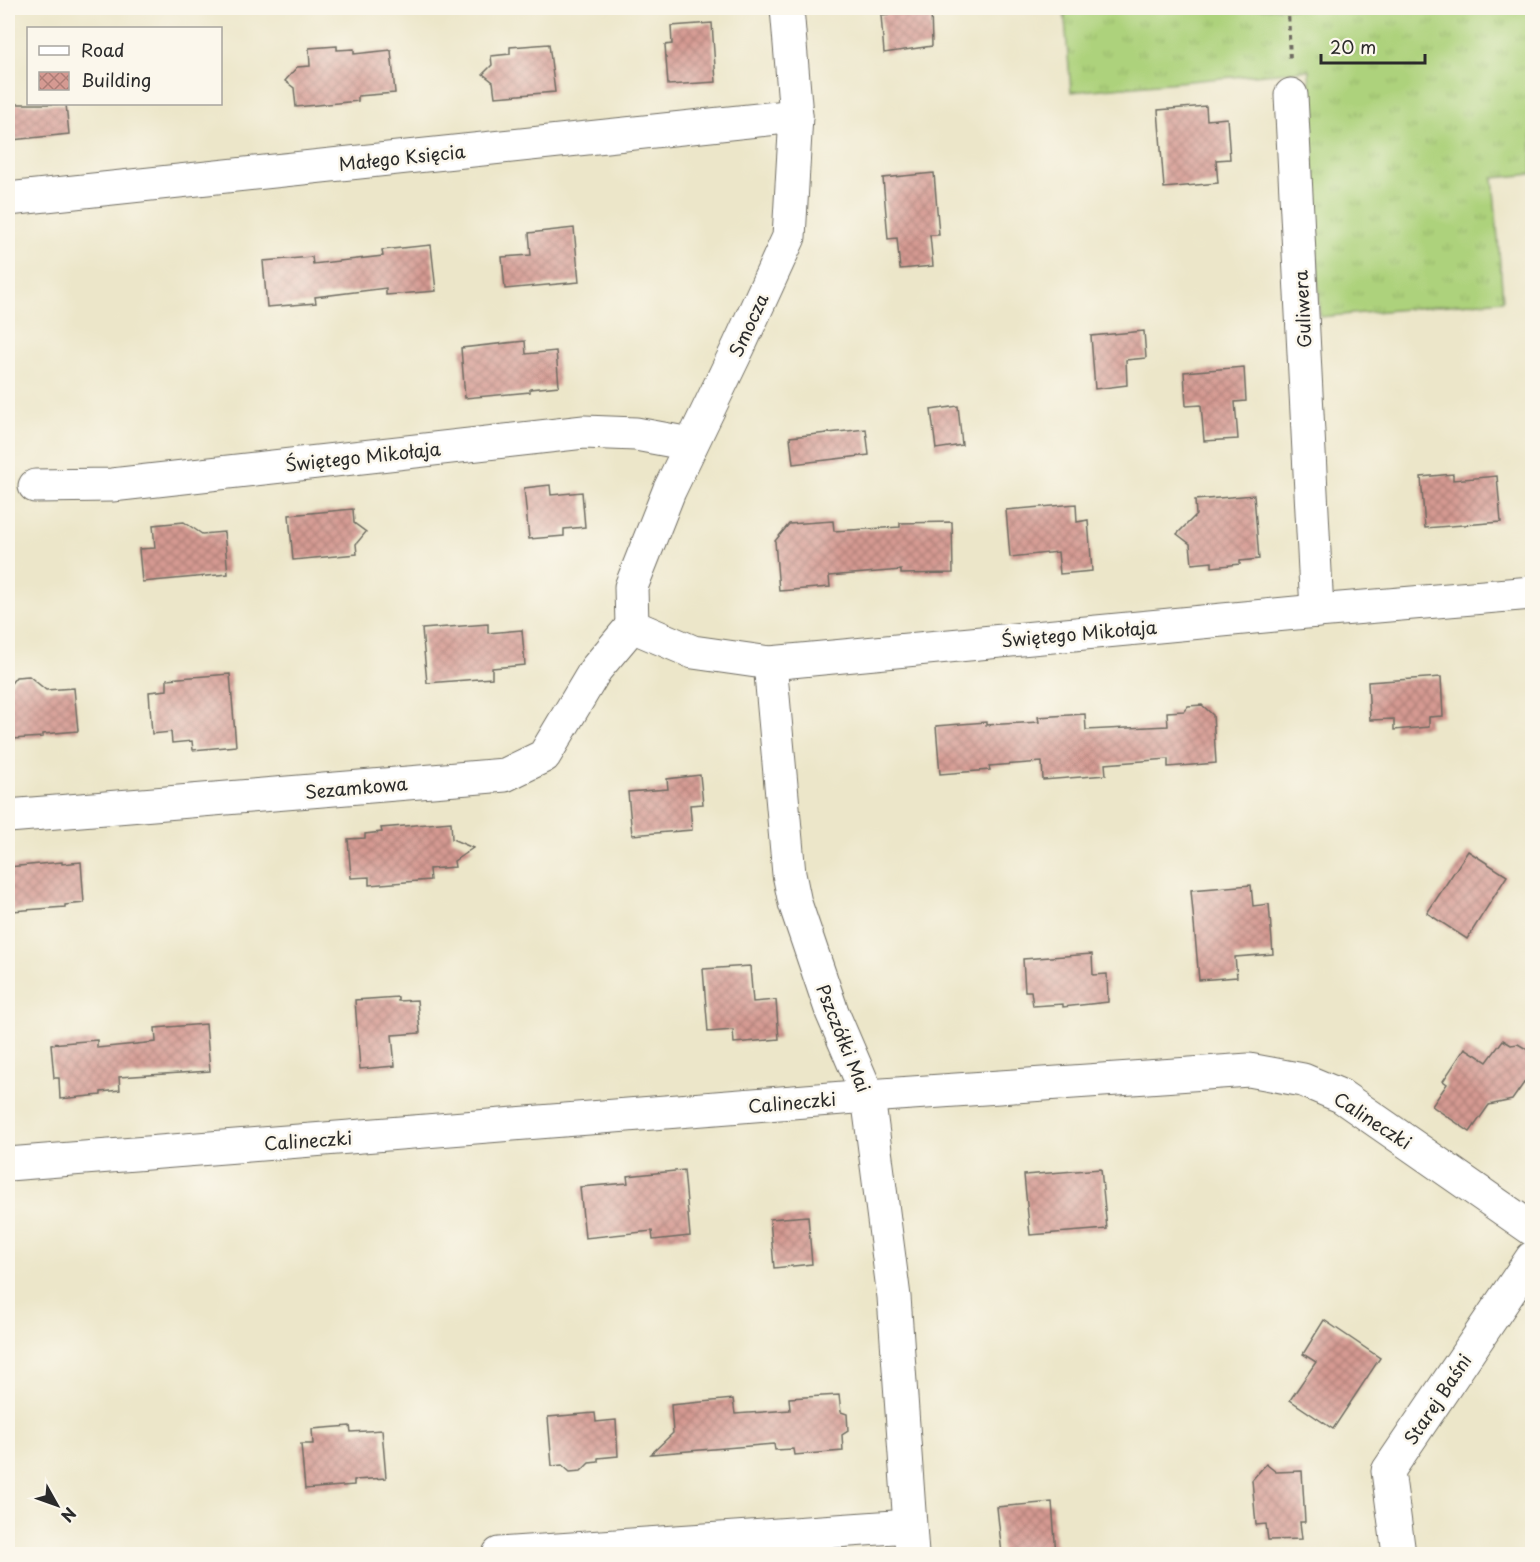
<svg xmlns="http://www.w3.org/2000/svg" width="1540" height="1562" viewBox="0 0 1540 1562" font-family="'Playpen Sans',sans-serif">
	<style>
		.grass { fill: url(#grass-tufts); stroke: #6c7e54; stroke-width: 1.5 }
		.building { fill: url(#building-cross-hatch) }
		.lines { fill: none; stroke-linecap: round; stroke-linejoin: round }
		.street-casing { stroke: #6f6c62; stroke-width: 35 }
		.path { stroke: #6f6c62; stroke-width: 4; stroke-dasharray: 4.5 4.5; stroke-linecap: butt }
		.street { stroke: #fff; stroke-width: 33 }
		.labels { text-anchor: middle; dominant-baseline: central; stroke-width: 5; stroke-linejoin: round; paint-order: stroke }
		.street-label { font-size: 18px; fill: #2b2b2b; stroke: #fbf7ec }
	</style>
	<defs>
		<pattern id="grass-tufts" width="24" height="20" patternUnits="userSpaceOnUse" patternTransform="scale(1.5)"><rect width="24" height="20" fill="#add27c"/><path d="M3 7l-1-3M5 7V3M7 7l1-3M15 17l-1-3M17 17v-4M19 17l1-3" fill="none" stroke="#95b46b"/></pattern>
		<pattern id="building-cross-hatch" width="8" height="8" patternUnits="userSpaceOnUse" patternTransform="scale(1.5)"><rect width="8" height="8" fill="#d59a92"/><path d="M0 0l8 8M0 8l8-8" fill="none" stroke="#ad7e77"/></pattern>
	</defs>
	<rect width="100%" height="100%" fill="#fbf7ec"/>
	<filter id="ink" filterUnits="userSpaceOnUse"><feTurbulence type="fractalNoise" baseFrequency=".0167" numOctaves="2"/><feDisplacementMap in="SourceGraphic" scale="12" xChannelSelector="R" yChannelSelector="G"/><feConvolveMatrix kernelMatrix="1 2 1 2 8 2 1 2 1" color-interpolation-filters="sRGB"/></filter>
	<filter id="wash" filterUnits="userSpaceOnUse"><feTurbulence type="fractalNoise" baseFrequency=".008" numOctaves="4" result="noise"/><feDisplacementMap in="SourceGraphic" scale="24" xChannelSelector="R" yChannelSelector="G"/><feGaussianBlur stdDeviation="1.35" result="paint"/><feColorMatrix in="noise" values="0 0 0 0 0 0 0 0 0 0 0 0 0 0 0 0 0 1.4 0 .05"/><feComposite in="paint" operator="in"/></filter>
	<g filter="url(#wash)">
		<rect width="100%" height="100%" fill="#ece6c9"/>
		<!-- grass -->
		<polygon class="grass" points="1064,8 1532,8 1532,174 1493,178 1503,300 1320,317 1309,70 1071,92"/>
		<g id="blocks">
			<!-- building -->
			<g class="building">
				<polygon points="896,8 931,8 932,46 884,53 881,15 896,13"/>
				<polygon points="712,23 716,82 668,85 665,45 672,44 671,26"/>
				<polygon points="549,44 555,92 495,97 493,82 483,74 492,65 491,56 510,54 510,47"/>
				<polygon points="337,46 337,50 354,49 354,54 391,50 395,93 358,96 358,101 296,107 294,88 285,81 297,67 310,66 309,48"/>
				<polygon points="8,104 66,104 69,134 12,140 12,136 8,136"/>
				<polygon points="1206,106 1207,120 1227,118 1230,159 1216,160 1218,183 1164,188 1158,110"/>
				<polygon points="934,173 939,235 930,235 933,266 900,269 897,238 888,239 883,178"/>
				<polygon points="574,228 579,282 505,289 502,257 531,255 529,233"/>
				<polygon points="431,245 436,291 386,295 386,288 315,297 316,303 267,307 263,261 312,257 313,264 383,256 382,250"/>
				<polygon points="1144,331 1146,358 1126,360 1127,385 1095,389 1091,336"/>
				<polygon points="525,341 526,354 556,351 559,386 530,389 530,392 465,398 461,348"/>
				<polygon points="1244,367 1246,401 1235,402 1238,439 1204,441 1201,405 1186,406 1184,372"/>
				<polygon points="958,406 962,445 936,449 931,410"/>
				<polygon points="866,429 869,455 793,464 790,437"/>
				<polygon points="1453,474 1453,480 1497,476 1501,522 1425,528 1421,477"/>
				<polygon points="550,485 551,495 582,492 585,527 564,529 564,536 529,539 524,488"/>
				<polygon points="1254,495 1259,559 1240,561 1240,564 1212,567 1212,562 1192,564 1190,544 1177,534 1196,515 1195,500"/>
				<polygon points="1076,504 1077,522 1088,520 1092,571 1060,574 1058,552 1010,557 1006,510"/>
				<polygon points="353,509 354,523 366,532 356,544 357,554 293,560 289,515"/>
				<polygon points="833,521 834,531 900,527 900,523 952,522 953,573 901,574 901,570 829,576 830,587 779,591 775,541 789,524"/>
				<polygon points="184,522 202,534 224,532 228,574 142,582 139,549 155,548 153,525"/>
				<polygon points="488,624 488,633 522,630 525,665 492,668 492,678 427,683 422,629"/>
				<polygon points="230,674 236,746 193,750 192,741 172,743 171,732 152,734 149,692 167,690 167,679"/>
				<polygon points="29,676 46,690 74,688 78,731 43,734 43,737 12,739 12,734 8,735 8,687 16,677"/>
				<polygon points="1441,677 1443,716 1429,717 1429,727 1394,730 1394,719 1370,720 1368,682"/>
				<polygon points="1202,705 1213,715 1216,763 1168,767 1168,759 1105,764 1106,775 1043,780 1042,762 989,766 990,770 940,774 936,726 986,722 986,725 1039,722 1038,717 1085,714 1086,730 1168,726 1167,712 1184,711 1188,706"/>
				<polygon points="700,775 703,804 690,805 692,830 632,835 628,792 668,789 667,779"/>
				<polygon points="451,822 452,839 473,848 454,861 455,867 429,869 430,880 369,885 369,877 351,878 348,839 365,838 365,834 382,832 381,828"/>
				<polygon points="1468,851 1507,876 1467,939 1427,913"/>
				<polygon points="62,862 62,864 81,862 84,903 65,905 65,907 12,911 11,897 8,894 8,882 9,880 8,867"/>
				<polygon points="1251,885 1253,906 1269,904 1273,954 1235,957 1237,977 1199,980 1191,890"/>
				<polygon points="1092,954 1093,975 1107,974 1108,1002 1063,1007 1063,1004 1033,1006 1031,991 1025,991 1023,959"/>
				<polygon points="750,966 753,1002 776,1000 779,1039 734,1043 733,1030 708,1032 703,969"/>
				<polygon points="398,997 398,1001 417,1000 420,1033 392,1035 395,1066 360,1069 355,1000"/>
				<polygon points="206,1024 210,1071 119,1077 120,1090 101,1092 101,1095 60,1099 59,1078 54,1078 51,1044 97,1040 97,1048 156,1042 155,1028"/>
				<polygon points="1503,1040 1511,1045 1518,1044 1528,1050 1529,1058 1533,1061 1533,1070 1512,1100 1489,1105 1470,1132 1432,1106 1447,1084 1443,1081 1465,1048 1487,1062"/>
				<polygon points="1101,1169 1107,1229 1030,1235 1024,1175"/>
				<polygon points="684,1170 690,1236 653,1240 652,1231 585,1238 580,1187 628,1183 627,1176"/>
				<polygon points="808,1216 812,1264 774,1268 770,1219"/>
				<polygon points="1324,1320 1380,1358 1333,1429 1290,1400 1316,1362 1303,1354"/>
				<polygon points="839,1395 841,1412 847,1414 848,1431 842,1435 843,1451 794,1455 793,1449 775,1450 774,1444 651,1454 673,1433 671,1405 733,1399 735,1414 790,1410 789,1398"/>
				<polygon points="595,1413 596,1422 616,1420 618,1456 598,1458 598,1462 589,1463 581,1471 570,1472 562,1465 552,1466 548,1417"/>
				<polygon points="350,1426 351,1432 382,1430 386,1478 354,1480 354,1485 305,1489 301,1444 313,1444 312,1429"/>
				<polygon points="1266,1464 1276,1472 1302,1471 1305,1522 1300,1522 1302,1539 1268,1540 1266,1524 1256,1525 1252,1480"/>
				<polygon points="1052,1502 1056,1554 1002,1554 997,1507"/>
			</g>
		</g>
	</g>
	<g filter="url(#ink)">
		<use href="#blocks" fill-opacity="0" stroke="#6f6c62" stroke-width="1.5"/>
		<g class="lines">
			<!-- street casing -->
			<g class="street-casing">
				<g id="street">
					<polyline points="1291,95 1317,611"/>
					<polyline points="8,199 796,116"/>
					<polyline points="35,486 112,485 584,432 636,434 690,444"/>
					<polyline points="632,626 693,652 770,663 1317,611 1532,593"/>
					<polyline points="632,626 631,587 669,491 739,346 789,237 796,116 787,8"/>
					<polyline points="770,663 789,874 795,903 832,1012 868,1096 894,1297 912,1554"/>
					<polyline points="8,816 505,775 544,756 596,669 632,626"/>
					<polyline points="8,1164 868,1096 1249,1070 1303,1080 1341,1096 1532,1229"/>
					<polyline points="499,1554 909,1526"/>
					<polyline points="1399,1554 1388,1471 1532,1258"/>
				</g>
			</g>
			<!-- path -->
			<polyline class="path" points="1288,8 1290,61"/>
			<!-- street -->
			<use href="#street" class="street"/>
		</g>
	</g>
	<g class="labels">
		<!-- street labels -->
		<g class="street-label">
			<text transform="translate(402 157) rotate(-6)">Małego Księcia</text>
			<text transform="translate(1302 309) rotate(-93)">Guliwera</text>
			<text transform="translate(748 325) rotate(-65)">Smocza</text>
			<text transform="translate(363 456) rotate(-6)">Świętego Mikołaja</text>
			<text transform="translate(1079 633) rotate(-5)">Świętego Mikołaja</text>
			<text transform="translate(356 787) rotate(-5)">Sezamkowa</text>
			<text transform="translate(844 1038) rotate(68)">Pszczółki Mai</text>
			<text transform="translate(792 1102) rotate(-5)">Calineczki</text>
			<text transform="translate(1373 1120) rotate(33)">Calineczki</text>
			<text transform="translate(308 1140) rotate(-4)">Calineczki</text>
			<text transform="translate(1437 1399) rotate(-56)">Starej Baśni</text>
		</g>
	</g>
	<!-- margin -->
	<rect width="1540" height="1562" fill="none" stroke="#fbf7ec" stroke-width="30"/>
	<!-- legend -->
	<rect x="27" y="27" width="195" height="78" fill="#fbf7ec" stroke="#a8a59f" stroke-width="1.5"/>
	<rect x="39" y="46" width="30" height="9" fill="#ffffff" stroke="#a8a59f" stroke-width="1.5"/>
	<text x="81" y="57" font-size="18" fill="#2b2b2b">Road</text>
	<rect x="39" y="72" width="30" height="18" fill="url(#building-cross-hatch)" stroke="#a8a59f" stroke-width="1.5"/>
	<text x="81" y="87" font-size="18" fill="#2b2b2b">Building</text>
	<!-- north arrow -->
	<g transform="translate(57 1505) rotate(130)" stroke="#fbf7ec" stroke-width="4.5" paint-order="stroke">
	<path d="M0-4.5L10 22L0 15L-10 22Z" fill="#2b2b2b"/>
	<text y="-9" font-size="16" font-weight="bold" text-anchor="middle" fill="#2b2b2b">N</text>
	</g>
	<!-- scale -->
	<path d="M1321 54v9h104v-9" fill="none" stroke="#2b2b2b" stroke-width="3"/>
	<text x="1330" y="54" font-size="18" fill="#2b2b2b" stroke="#fbf7ec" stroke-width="4.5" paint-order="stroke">20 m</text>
</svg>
